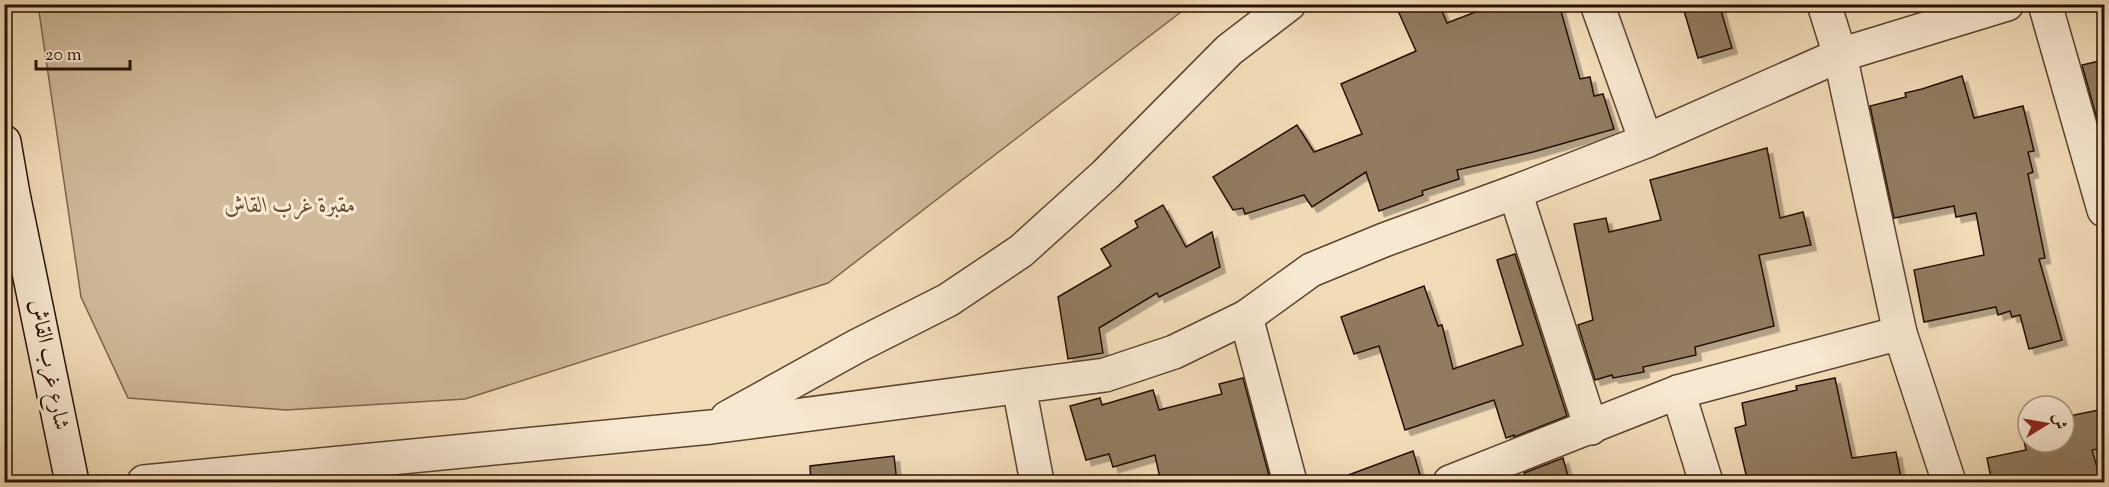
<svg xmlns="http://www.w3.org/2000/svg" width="2109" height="487" viewBox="0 0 2109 487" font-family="'Sorts Mill Goudy',Amiri,serif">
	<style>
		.green { fill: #cfb999; stroke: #7b654d; stroke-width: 1.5 }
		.building { fill: #917b60; stroke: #271101; stroke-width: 1.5; filter: url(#shadow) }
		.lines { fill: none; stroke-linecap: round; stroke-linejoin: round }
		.street-casing { stroke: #5a442f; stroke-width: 36 }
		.secondary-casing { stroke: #271101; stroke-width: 36 }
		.street { stroke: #f7e8d1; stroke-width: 33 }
		.secondary { stroke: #f7e8d1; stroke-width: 33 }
		.labels { text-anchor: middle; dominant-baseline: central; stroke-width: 6; stroke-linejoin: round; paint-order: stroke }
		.park-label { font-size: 22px; font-style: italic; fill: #624c36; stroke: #f7e8d1 }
		.street-label { font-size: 22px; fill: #271101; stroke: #f7e8d1 }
	</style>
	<defs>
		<filter id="shadow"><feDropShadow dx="5.5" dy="5.5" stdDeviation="0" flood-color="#0004"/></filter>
	</defs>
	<rect width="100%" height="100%" fill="#f2dcb8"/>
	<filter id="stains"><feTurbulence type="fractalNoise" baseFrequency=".00333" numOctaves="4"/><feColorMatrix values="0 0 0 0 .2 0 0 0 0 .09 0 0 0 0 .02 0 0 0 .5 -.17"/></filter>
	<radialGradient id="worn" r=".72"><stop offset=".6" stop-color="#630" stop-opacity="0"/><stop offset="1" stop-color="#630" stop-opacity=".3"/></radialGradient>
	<!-- green -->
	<polygon class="green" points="38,5 38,4 1190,5 828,283 465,399 286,410 128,398 81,297"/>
	<!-- building -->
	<g class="building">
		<polygon points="1395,4 1439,4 1447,23 1496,4 1559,4 1580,79 1590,77 1594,96 1603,94 1614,129 1533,152 1457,170 1459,179 1422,191 1423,195 1379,211 1366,172 1312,207 1304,195 1245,214 1243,208 1233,210 1213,177 1297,125 1314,152 1362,134 1341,84 1416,51"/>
		<polygon points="1682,4 1719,4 1732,48 1698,58"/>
		<polygon points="2104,60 2104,144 2082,65"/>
		<polygon points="1962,76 1974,118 2023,106 2034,151 2028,152 2033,172 2028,174 2045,258 2039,259 2062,340 2029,349 2020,315 2012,317 2010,311 1998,315 1996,307 1924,322 1914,270 1984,255 1976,213 1956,217 1954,206 1894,218 1870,106 1906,97 1905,93 1922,89"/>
		<polygon points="1767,148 1780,218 1803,212 1811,245 1759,255 1774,326 1695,347 1696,355 1643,367 1644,372 1613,378 1612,375 1595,380 1578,325 1593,320 1574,224 1606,218 1609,232 1661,220 1650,180"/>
		<polygon points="1163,205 1186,247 1212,232 1220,267 1159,297 1157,293 1099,328 1103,353 1068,359 1058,297 1111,266 1101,249 1138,227 1135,221"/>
		<polygon points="1515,254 1567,416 1514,437 1514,435 1506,438 1494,400 1405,430 1379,346 1354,354 1341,317 1424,286 1438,326 1442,325 1453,369 1523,345 1497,260"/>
		<polygon points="1243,378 1271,483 1161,483 1155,455 1113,467 1109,454 1086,460 1070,406 1100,398 1102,405 1153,390 1159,410 1222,394 1219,384"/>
		<polygon points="1835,378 1852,458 1896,452 1902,483 1748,483 1735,428 1746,425 1742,403 1797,390 1796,386"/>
		<polygon points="2104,409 2104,448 2092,450 2100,478 2084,483 1992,483 1987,458 2026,450 2021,426 2028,424 2028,442 2064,442 2064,417"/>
		<polygon points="1413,451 1421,478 1405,483 1336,483 1335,480"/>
		<polygon points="894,456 897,483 811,483 810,466"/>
		<polygon points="1563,458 1570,483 1527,483 1524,473"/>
	</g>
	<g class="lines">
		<!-- street casing -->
		<g class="street-casing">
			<g id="street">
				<polyline points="1597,4 1646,141"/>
				<polyline points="1824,4 1840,55 1900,333 1949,482"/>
				<polyline points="2045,4 2104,210"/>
				<polyline points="1515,192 1591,428"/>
				<polyline points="1246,317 1290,482"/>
				<polyline points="1019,387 1037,482"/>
				<polyline points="1678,392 1706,482"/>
				<polyline points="727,418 857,346 948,300 1021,251 1105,175 1229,50 1289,4"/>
				<polyline points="144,482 711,427 1105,375 1174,352 1246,317 1311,270 1384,240 1515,192 1646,141 1840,55 2007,4"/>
				<polyline points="1450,482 1678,392 1900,333"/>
			</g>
		</g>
		<!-- secondary casing -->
		<g class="secondary-casing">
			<polyline id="secondary" points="4,142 13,194 72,482"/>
		</g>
		<!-- street -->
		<use href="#street" class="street"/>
		<!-- secondary -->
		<use href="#secondary" class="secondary"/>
	</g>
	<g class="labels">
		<!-- park labels -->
		<g class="park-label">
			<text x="290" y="207">مقبرة غرب القاش</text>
		</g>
		<!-- street labels -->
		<g class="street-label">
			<text transform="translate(48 365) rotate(79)">شارع غرب القاش</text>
		</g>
	</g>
	<!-- margin -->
	<rect width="2109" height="487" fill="none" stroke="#f2dcb8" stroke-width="24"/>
	<rect x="6" y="6" width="2097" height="475" fill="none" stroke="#271101" stroke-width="3"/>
	<rect x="12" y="12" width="2085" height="463" fill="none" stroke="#271101" stroke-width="1.5"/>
	<!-- north arrow -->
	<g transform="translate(2046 424) rotate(79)"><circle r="28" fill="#f7e8d1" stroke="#a4927e" stroke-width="1.5"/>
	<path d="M0-4.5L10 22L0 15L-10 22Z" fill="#8f2418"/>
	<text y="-9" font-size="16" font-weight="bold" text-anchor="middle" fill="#271101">ش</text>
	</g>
	<!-- scale -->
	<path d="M36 60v9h94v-9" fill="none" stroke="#271101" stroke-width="3"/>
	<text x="45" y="60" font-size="18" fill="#271101" stroke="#f7e8d1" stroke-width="4.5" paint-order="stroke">20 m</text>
	<rect width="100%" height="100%" filter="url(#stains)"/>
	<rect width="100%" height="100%" fill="url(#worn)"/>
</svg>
